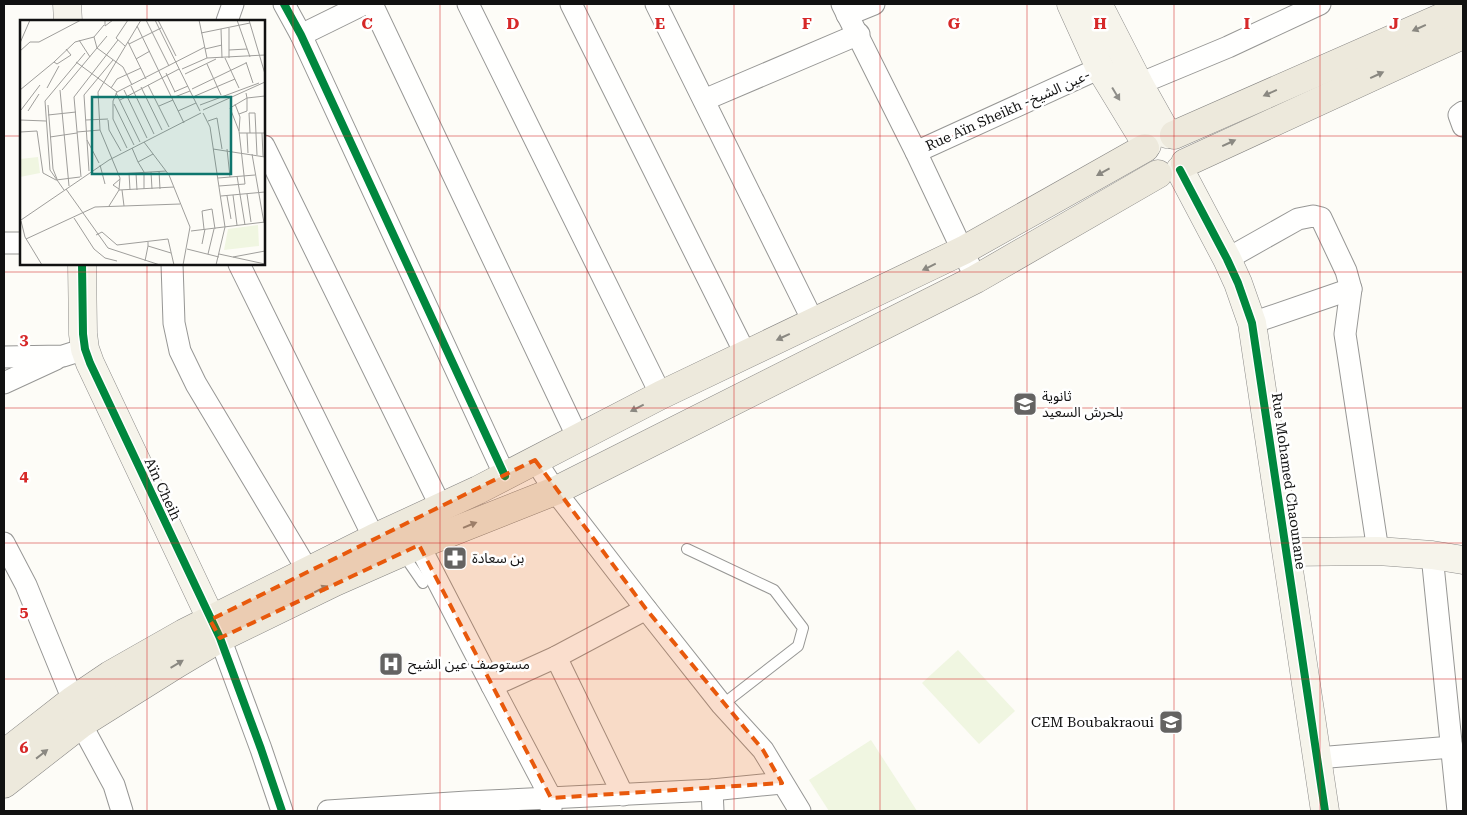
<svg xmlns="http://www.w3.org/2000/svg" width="1467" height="815" viewBox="0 0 1467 815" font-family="'Roboto Serif','Noto Sans Arabic',serif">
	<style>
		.pitch { fill: #f0f6e1 }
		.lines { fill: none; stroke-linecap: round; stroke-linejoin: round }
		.lane-casing { stroke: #979795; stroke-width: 12 }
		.street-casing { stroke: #979795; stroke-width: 23 }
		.secondary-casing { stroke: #8e8d8b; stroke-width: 29 }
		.primary-casing { stroke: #858482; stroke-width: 29 }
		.lane { stroke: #fffffe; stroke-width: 10 }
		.street { stroke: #fffffe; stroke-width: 21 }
		.secondary { stroke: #f6f4eb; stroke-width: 28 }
		.primary { stroke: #ede9dc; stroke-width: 28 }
		.cycleway-casing { stroke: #fff; stroke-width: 11 }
		.cycleway { stroke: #00873e; stroke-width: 8 }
		.oneway { fill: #8a8881 }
		.oneway2 { fill: #8f8e89 }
		.marked { fill: #e8590c; fill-opacity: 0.2; stroke: #e8590c; stroke-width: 4; stroke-dasharray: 10 6; stroke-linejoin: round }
		.grid { fill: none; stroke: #d62828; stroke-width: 1; stroke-opacity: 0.55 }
		.labels { text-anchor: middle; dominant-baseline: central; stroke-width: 5; stroke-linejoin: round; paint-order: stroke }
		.street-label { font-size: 14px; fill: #111; stroke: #fff }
		.poi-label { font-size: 14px; fill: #111; stroke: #fff; text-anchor: start }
		.inset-road { fill: none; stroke: #9f9e9b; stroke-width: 1 }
		.view { fill: #0f766e; fill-opacity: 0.15; stroke: #0f766e; stroke-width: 2.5 }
		.inset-edge { fill: none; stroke: #111; stroke-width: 2.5 }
		.grid-label { font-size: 16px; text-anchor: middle; font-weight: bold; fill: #d62828; stroke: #fff; stroke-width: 5; stroke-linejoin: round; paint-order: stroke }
	</style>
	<rect width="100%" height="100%" fill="#fdfcf7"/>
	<!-- pitch -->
	<g class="pitch">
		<polygon points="958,650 1015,711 979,744 922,683"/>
		<polygon points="871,740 917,811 829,811 809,780"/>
	</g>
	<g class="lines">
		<!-- lane casing -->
		<g class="lane-casing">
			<g id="lane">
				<polyline points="687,549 774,590 803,628 798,646 722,705"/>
				<polyline points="403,554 423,583"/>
			</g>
		</g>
		<!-- street casing -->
		<g class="street-casing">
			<g id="street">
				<polyline points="284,4 301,35 505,476"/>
				<polyline points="372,4 578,438"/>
				<polyline points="468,4 661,395"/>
				<polyline points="571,4 746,355"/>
				<polyline points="656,4 814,323"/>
				<polyline points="842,4 916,152 976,279"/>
				<polyline points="847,15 874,4"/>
				<polyline points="227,21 233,4"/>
				<polyline points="301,35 364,4"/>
				<polyline points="1139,84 1228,47 1320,4"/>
				<polyline points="704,100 859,34"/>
				<polyline points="1463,112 1459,115 1463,126"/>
				<polyline points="264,146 441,507"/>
				<polyline points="916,152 1100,68"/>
				<polyline points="4,243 21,243"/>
				<polyline points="1227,259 1298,219 1313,216 1321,218 1346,271 1351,289 1345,334 1378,551"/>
				<polyline points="172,264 174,323 180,351 196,384 308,571"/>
				<polyline points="239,264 374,538"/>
				<polyline points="1252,323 1351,289"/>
				<polyline points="4,357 63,356 85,349"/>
				<polyline points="4,383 56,359"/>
				<polyline points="535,460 555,491 646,609 722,705 763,750 800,811"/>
				<polyline points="4,543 26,585 73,700"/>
				<polyline points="419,545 492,686 556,657 646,609"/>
				<polyline points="1432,555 1458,811"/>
				<polyline points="220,638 261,749 282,811"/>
				<polyline points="556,657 623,795"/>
				<polyline points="492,686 551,798 551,809"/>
				<polyline points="81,724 114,785 122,811"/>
				<polyline points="1317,758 1452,747"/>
				<polyline points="712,790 713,811"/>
				<polyline points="328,811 467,802 712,790 782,783"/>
			</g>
		</g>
		<!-- secondary casing -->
		<g class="secondary-casing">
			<g id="secondary">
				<polyline points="67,4 68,21"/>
				<polyline points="1071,4 1100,68 1147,145"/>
				<polyline points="1098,4 1139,84 1167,134"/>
				<polyline points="1180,170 1227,259 1238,283 1252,323 1325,811"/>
				<polyline points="82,264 83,334 85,349 90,363 220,638"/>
				<polyline points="1287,552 1378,551 1432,555 1463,560"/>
			</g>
		</g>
		<!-- primary casing -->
		<g class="primary-casing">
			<g id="primary">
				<polyline points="1174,135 1463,8"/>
				<polyline points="1185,163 1463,35"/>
				<polyline points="4,754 73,700 110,675 184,633 374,538 478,490 661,395 964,250 1145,148"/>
				<polyline points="4,784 81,724 175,665 220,638 335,582 419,545 555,491 976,279 1158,174"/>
			</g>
		</g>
		<!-- lane -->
		<use href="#lane" class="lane"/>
		<!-- street -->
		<use href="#street" class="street"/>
		<!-- secondary -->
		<use href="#secondary" class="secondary"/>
		<!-- primary -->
		<use href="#primary" class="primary"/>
		<!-- cycleway casing -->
		<g class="cycleway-casing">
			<g id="cycleway">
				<polyline points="284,4 301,35 505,476"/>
				<polyline points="1180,170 1227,259 1238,283 1252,323 1325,811"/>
				<polyline points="82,264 83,334 85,349 90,363 220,638 261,749 282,811"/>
			</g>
		</g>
		<!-- cycleway -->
		<use href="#cycleway" class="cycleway"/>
	</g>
	<!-- one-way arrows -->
	<defs><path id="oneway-solid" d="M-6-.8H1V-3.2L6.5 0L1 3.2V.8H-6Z" transform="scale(1.25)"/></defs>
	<g class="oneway">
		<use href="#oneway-solid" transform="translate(1419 28) rotate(156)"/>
		<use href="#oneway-solid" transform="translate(1377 75) rotate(-25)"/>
		<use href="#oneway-solid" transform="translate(1270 93) rotate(156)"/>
		<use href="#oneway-solid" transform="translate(1229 143) rotate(-25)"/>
		<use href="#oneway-solid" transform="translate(1103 172) rotate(151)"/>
		<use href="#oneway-solid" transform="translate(929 267) rotate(154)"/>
		<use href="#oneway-solid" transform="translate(783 337) rotate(155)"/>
		<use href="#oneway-solid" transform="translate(637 408) rotate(153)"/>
		<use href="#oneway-solid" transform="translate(470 525) rotate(-22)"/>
		<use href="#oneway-solid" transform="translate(321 589) rotate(-26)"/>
		<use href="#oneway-solid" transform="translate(177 664) rotate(-31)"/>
		<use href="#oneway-solid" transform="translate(42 754) rotate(-38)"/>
	</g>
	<use class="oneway2" href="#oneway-solid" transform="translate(1116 94) rotate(59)"/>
	<!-- marked area -->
	<path class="marked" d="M535 460 646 609 763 750 782 783 551 798 419 545 220 638 210 620Z"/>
	<!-- grid -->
	<path class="grid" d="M147 4V21M293 4V811M440 4V811M587 4V811M734 4V811M880 4V811M1027 4V811M1174 4V811M1320 4V811M4 136H21M264 136H1463M147 264V811M4 272H1463M4 408H1463M4 543H1463M4 679H1463"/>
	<!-- icons -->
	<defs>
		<g id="school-square" transform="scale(1.25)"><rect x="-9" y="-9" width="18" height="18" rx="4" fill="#646362" stroke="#fff"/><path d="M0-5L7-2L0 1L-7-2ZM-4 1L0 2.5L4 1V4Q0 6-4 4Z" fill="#fff"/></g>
		<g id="pharmacy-square" transform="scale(1.25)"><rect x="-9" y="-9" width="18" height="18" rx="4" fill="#646362" stroke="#fff"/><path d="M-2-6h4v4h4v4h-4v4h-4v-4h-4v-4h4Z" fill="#fff"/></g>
		<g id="hospital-square" transform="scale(1.25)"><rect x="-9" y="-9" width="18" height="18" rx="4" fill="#646362" stroke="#fff"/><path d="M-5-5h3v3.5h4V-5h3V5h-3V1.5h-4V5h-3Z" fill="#fff"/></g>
	</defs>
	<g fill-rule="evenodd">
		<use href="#school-square" x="1025" y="404"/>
		<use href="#pharmacy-square" x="455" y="558"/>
		<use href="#hospital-square" x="391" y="664"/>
		<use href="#school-square" x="1171" y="722"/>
	</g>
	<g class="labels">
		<!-- street labels -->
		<g class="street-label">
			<text transform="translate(1008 110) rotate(-24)">Rue Aïn Sheikh -عين الشيخ-</text>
			<text transform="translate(1289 481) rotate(82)">Rue Mohamed Chaounane</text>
			<text transform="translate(163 489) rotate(65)">Aïn Cheih</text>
		</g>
		<!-- poi labels -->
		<g class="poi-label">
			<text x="1042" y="396">ثانوية<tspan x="1042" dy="16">بلحرش السعيد</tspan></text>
			<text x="472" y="558">بن سعادة</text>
			<text x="408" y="664">مستوصف عين الشيح</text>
			<text x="1154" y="722" text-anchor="end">CEM Boubakraoui</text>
		</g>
	</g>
	<!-- overview -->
	<g transform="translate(20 20)">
		<rect width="245" height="245" fill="#fdfcf7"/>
		<path d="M18 137 20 153 0 157V139ZM238 205 239 226 204 230 208 209Z" fill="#f0f6e1"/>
		<path class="inset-road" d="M85 0V6L93 0M126 0 149 46M135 0 180 91M138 0 156 36M179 0 187 38M217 0 230 37M229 0 245 54M117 6 164 103M209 8V38M201 9 202 38M181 13 230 3M74 17 77 28 103 47 112 65M74 17 84 5M59 20 70 37M108 22 126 59M0 23 10 0M109 24 141 8M105 26 96 18 108 0M185 29 202 25M209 30 227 29M0 31 10 22H19L61 0M205 38 219 68M116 39 130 31M34 42 55 22 74 17M56 42 97 72 185 27M226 42 233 63M37 44 51 35 46 29M187 44 201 75M162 49 187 38 245 35M146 53 155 72M165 54 196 39M128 65 149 107M111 66 134 114M121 67 142 110M27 68 39 46M91 68 97 59 121 48M172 69 226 43M0 70 34 42 37 44M40 70 49 166M42 70 87 16M104 70 127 118M97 72 93 81V99L107 128M154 72 168 66M96 73 120 122M175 76 215 59M54 77 61 157M54 77 98 20M152 78 170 71M100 80 159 49M94 84 114 125M215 84 220 97 219 111M28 85 33 149 37 159M180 85 239 63M139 86 153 80M1 90 20 65M183 90 245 62M8 91 19 74M158 91 176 83M183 93 190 107 205 207 196 245M219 94 227 91V78L245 76M28 95 56 92M0 100 26 101M66 100 88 99M88 100 89 110 101 131M188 101 197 98 202 129M0 112 17 111 23 153 36 160 60 157M57 112 80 110M219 113H245M227 113 228 133M230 113 229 93H235L237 135M242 113 243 136M30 117 57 113M67 120 79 143M124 122 149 155 170 207 163 245M112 128 118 142 133 134M193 129 245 137M207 129 210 157M232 134 244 203M118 142 124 152V169M80 145 85 164M69 151 64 75 93 40M139 151 140 169M131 152 132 169M109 153 110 170M116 153 117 170M99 154 146 151M217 156 225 205M198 158 235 155M199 166 225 164 219 111 210 88 227 78 226 73M46 169 88 228 140 245M99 169 93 165 100 159M44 170 30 150 25 81 65 33M99 170 154 167M102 170 104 186M227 174 231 202M213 175 217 205M201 176 245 172M207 176 211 199M89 186 99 170 100 158 80 110 78 72 121 0M54 198 74 229 85 238 97 241M1 200 89 140 181 93M1 201 5 217 22 245M184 209 182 191 192 189 195 209M171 211 245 202M76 215 82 212 97 225 148 219 154 245M6 219 75 187 160 184M128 222V226L151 233M182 224 185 209M167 229 199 237M188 234 194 209M199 234 245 244M213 237 245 231M125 241 128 226"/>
		<path class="view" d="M72 77H211V154H72Z"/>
		<rect width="245" height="245" class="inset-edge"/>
	</g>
	<g class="grid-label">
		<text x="367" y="29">C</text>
		<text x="513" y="29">D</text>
		<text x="660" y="29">E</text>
		<text x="807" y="29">F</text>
		<text x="954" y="29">G</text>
		<text x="1100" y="29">H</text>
		<text x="1247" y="29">I</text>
		<text x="1394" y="29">J</text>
		<text x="24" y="345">3</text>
		<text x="24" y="481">4</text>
		<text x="24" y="617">5</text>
		<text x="24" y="753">6</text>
	</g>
	<!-- border -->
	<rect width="1467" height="815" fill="none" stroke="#111111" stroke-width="10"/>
</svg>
